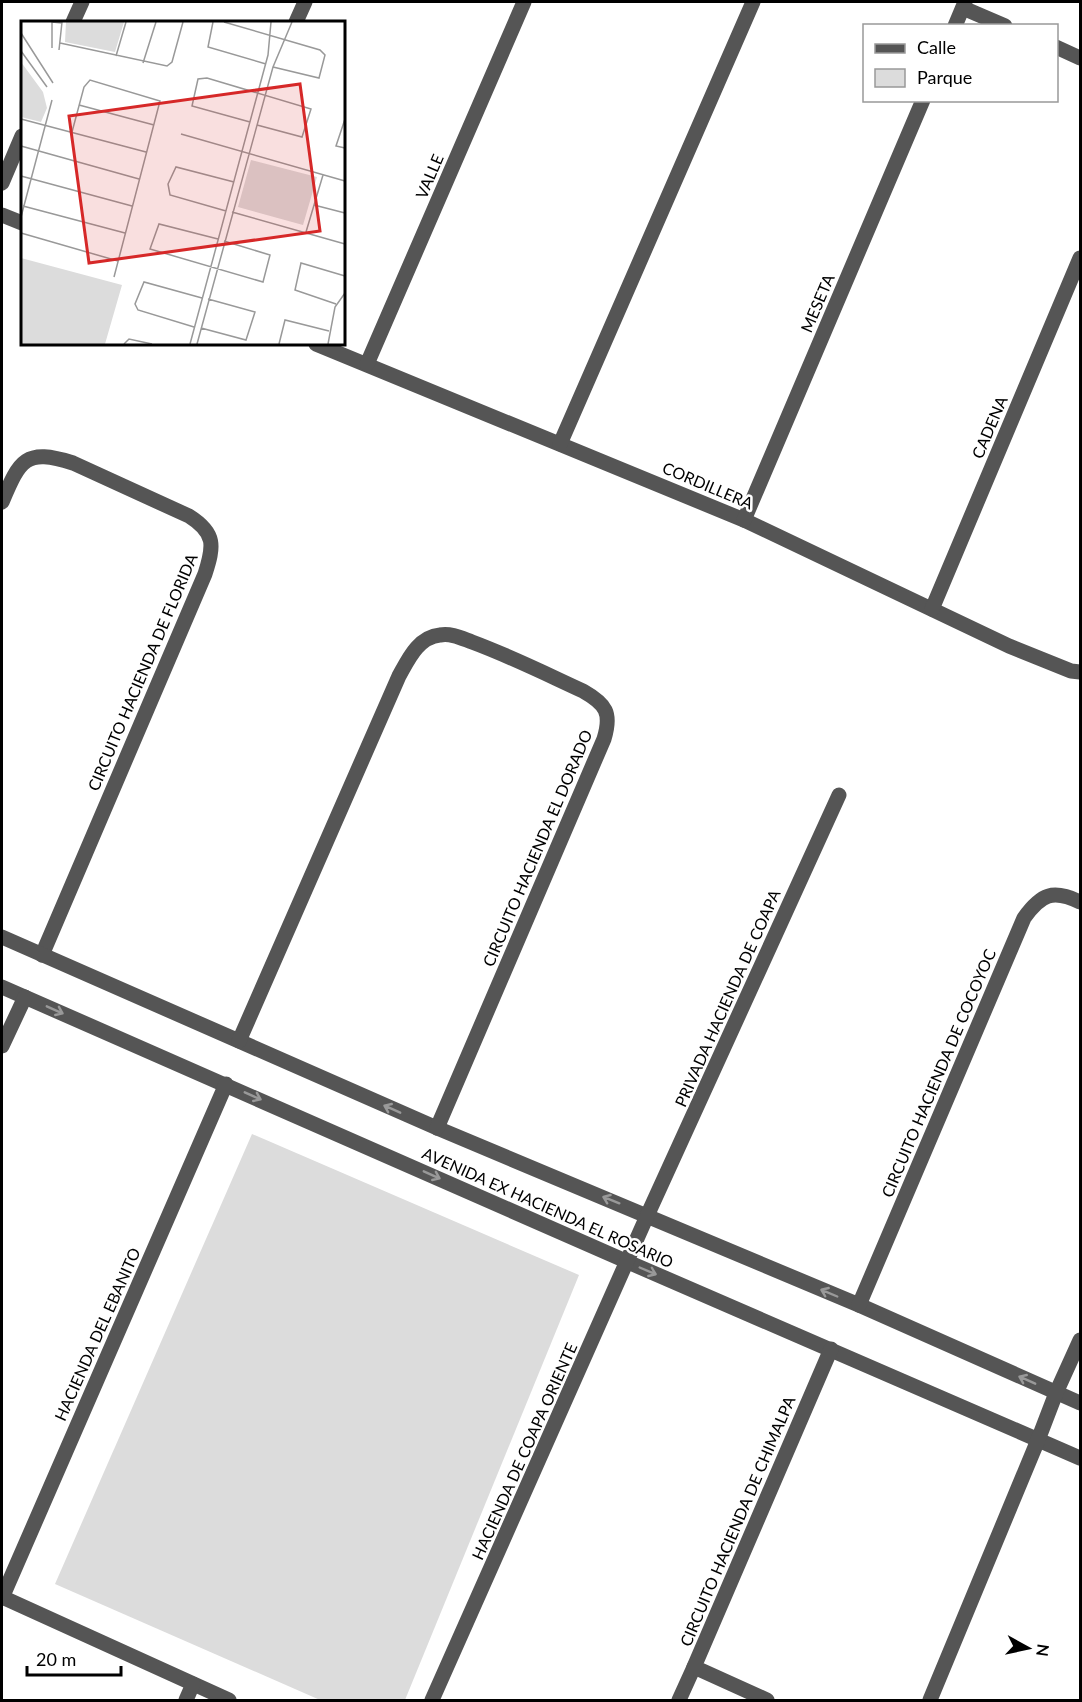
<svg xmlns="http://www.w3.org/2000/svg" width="1082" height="1702" viewBox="0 0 1082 1702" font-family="Lato,sans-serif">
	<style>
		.green { fill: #dcdcdc }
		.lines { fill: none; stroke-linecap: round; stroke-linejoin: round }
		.minor { stroke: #555; stroke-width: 15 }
		.oneway { stroke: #999 }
		.labels { text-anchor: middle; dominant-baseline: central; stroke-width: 5; stroke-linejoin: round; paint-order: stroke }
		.street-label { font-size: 16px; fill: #000; stroke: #fff }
		.inset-road { fill: none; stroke: #999; stroke-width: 1.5 }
		.view { fill: #d62828; fill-opacity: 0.15; stroke: #d62828; stroke-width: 3 }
		.inset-edge { fill: none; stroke: #000; stroke-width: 3 }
	</style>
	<rect width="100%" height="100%" fill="#fff"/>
	<!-- green -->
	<polygon class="green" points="252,1134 579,1275 405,1700 320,1700 55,1584"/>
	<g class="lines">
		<!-- minor -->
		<g class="minor">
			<polyline points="963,8 1005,26"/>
			<polyline points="73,22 82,2"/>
			<polyline points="296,22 305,2"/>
			<polyline points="955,26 965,2"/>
			<polyline points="1056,47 1080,58"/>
			<polyline points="2,183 22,136"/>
			<polyline points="2,215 22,223"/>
			<polyline points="316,344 744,520 1009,646 1071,671 1080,672"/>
			<polyline points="367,364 524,2"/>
			<polyline points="560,444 753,2"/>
			<path d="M2 502C20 460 25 448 73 463L189 516C216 533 214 546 205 574L42 955"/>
			<polyline points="744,520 923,100"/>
			<polyline points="932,609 1080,258"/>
			<polyline points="2,937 437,1128 859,1305 1080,1403"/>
			<polyline points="2,987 628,1262 1080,1458"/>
			<path d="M239 1041 399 676C408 660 418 637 440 635 451 633 461 638 472 642 510 656 546 674 583 691 606 704 612 713 604 739L437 1128"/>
			<polyline points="2,1046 25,997"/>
			<path d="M859 1305 1024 918C1041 894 1053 889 1080 902"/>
			<polyline points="2,1597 229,1700"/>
			<polyline points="2,1598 226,1084"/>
			<polyline points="186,1700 193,1684"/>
			<polyline points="432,1700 647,1216 839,795"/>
			<polyline points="679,1700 694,1667"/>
			<polyline points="767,1700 694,1667 831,1349"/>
			<polyline points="930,1700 1038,1440 1056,1393 1080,1340"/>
		</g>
	</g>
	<!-- one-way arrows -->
	<defs><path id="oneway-shaft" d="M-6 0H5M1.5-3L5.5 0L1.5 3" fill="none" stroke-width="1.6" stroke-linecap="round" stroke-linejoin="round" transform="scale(1.5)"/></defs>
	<g class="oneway">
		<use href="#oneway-shaft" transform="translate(55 1010) rotate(24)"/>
		<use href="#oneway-shaft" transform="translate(253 1096) rotate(24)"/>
		<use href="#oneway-shaft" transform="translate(392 1109) rotate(-156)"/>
		<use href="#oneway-shaft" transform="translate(432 1175) rotate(24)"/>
		<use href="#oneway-shaft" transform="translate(611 1200) rotate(-158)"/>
		<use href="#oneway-shaft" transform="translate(648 1271) rotate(23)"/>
		<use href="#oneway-shaft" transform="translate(829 1293) rotate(-157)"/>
		<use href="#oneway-shaft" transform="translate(1027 1380) rotate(-156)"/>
	</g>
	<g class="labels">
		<!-- street labels -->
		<g class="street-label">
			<text transform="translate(429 176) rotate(-67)">VALLE</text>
			<text transform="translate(817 303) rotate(-67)">MESETA</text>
			<text transform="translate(989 427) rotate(-67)">CADENA</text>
			<text transform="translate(708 485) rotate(23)">CORDILLERA</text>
			<text transform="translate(142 672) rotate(-67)">CIRCUITO HACIENDA DE FLORIDA</text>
			<text transform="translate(537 848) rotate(-67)">CIRCUITO HACIENDA EL DORADO</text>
			<text transform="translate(727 998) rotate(-66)">PRIVADA HACIENDA DE COAPA</text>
			<text transform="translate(938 1073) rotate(-67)">CIRCUITO HACIENDA DE COCOYOC</text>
			<text transform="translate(548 1207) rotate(24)">AVENIDA EX HACIENDA EL ROSARIO</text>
			<text transform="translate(97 1334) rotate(-66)">HACIENDA DEL EBANITO</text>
			<text transform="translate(524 1451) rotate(-66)">HACIENDA DE COAPA ORIENTE</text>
			<text transform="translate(737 1521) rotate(-67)">CIRCUITO HACIENDA DE CHIMALPA</text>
		</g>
	</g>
	<!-- overview -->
	<g transform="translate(21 21)">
		<rect width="324" height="324" fill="#fff"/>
		<path d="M45 1H103L94 31 44 21ZM0 41 22 71 26 87 20 101 0 96ZM230 139 296 156 282 204 217 186ZM0 237 101 264 84 323H0Z" fill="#dcdcdc"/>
		<path class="inset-road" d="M192 1 187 26 245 43M203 1 299 29 304 34 298 57 252 46M0 12 32 62M39 22 146 45 151 41 162 1M31 27V1L41 2M38 29 41 1M0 30 26 66M95 35 105 1M122 42 135 1M58 84 133 104M0 98 125 131M324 98 315 125 324 127M229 101 171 85 177 58 186 57 290 88 281 116 236 104M51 111 63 66 69 59 139 80 93 256M160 113 324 160M0 125 118 158M0 155 111 185M293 184 324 192M2 185 104 212M205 190 149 174 147 163 155 146 213 161M211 191 324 223M0 196 31 79M285 211 302 154M0 212 97 240M197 218 138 203 129 228 242 261 249 234 203 220M315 283 274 269 280 242 324 255M173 306 117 289 114 283 123 261 181 277M180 307 225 319 234 291 187 278M103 323 108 318 131 323M169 323 247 34 250 1M176 323 252 46 271 1M258 323 264 299 308 310M307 323 314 286 324 272"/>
		<path class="view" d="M279 63 299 210 68 242 48 95Z"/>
		<rect width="324" height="324" class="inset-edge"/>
	</g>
	<!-- border -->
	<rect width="1082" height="1702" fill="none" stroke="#000000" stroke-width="6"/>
	<!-- legend -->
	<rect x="863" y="24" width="195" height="78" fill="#ffffff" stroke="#999999" stroke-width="1.5"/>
	<rect x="875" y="44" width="30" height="9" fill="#555555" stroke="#999999" stroke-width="1.5"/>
	<text x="917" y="54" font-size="18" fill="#000000">Calle</text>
	<rect x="875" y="69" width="30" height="18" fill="#dcdcdc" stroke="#999999" stroke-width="1.5"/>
	<text x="917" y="84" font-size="18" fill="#000000">Parque</text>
	<!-- north arrow -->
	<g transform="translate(1028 1648) rotate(98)" stroke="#ffffff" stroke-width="4.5" paint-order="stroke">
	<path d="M0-4.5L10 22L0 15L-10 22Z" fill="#000000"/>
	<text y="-9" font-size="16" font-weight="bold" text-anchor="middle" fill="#000000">N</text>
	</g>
	<!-- scale -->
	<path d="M27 1666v9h94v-9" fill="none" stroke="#000000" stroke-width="3"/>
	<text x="36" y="1666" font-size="18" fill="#000000" stroke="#ffffff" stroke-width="4.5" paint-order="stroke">20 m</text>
</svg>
